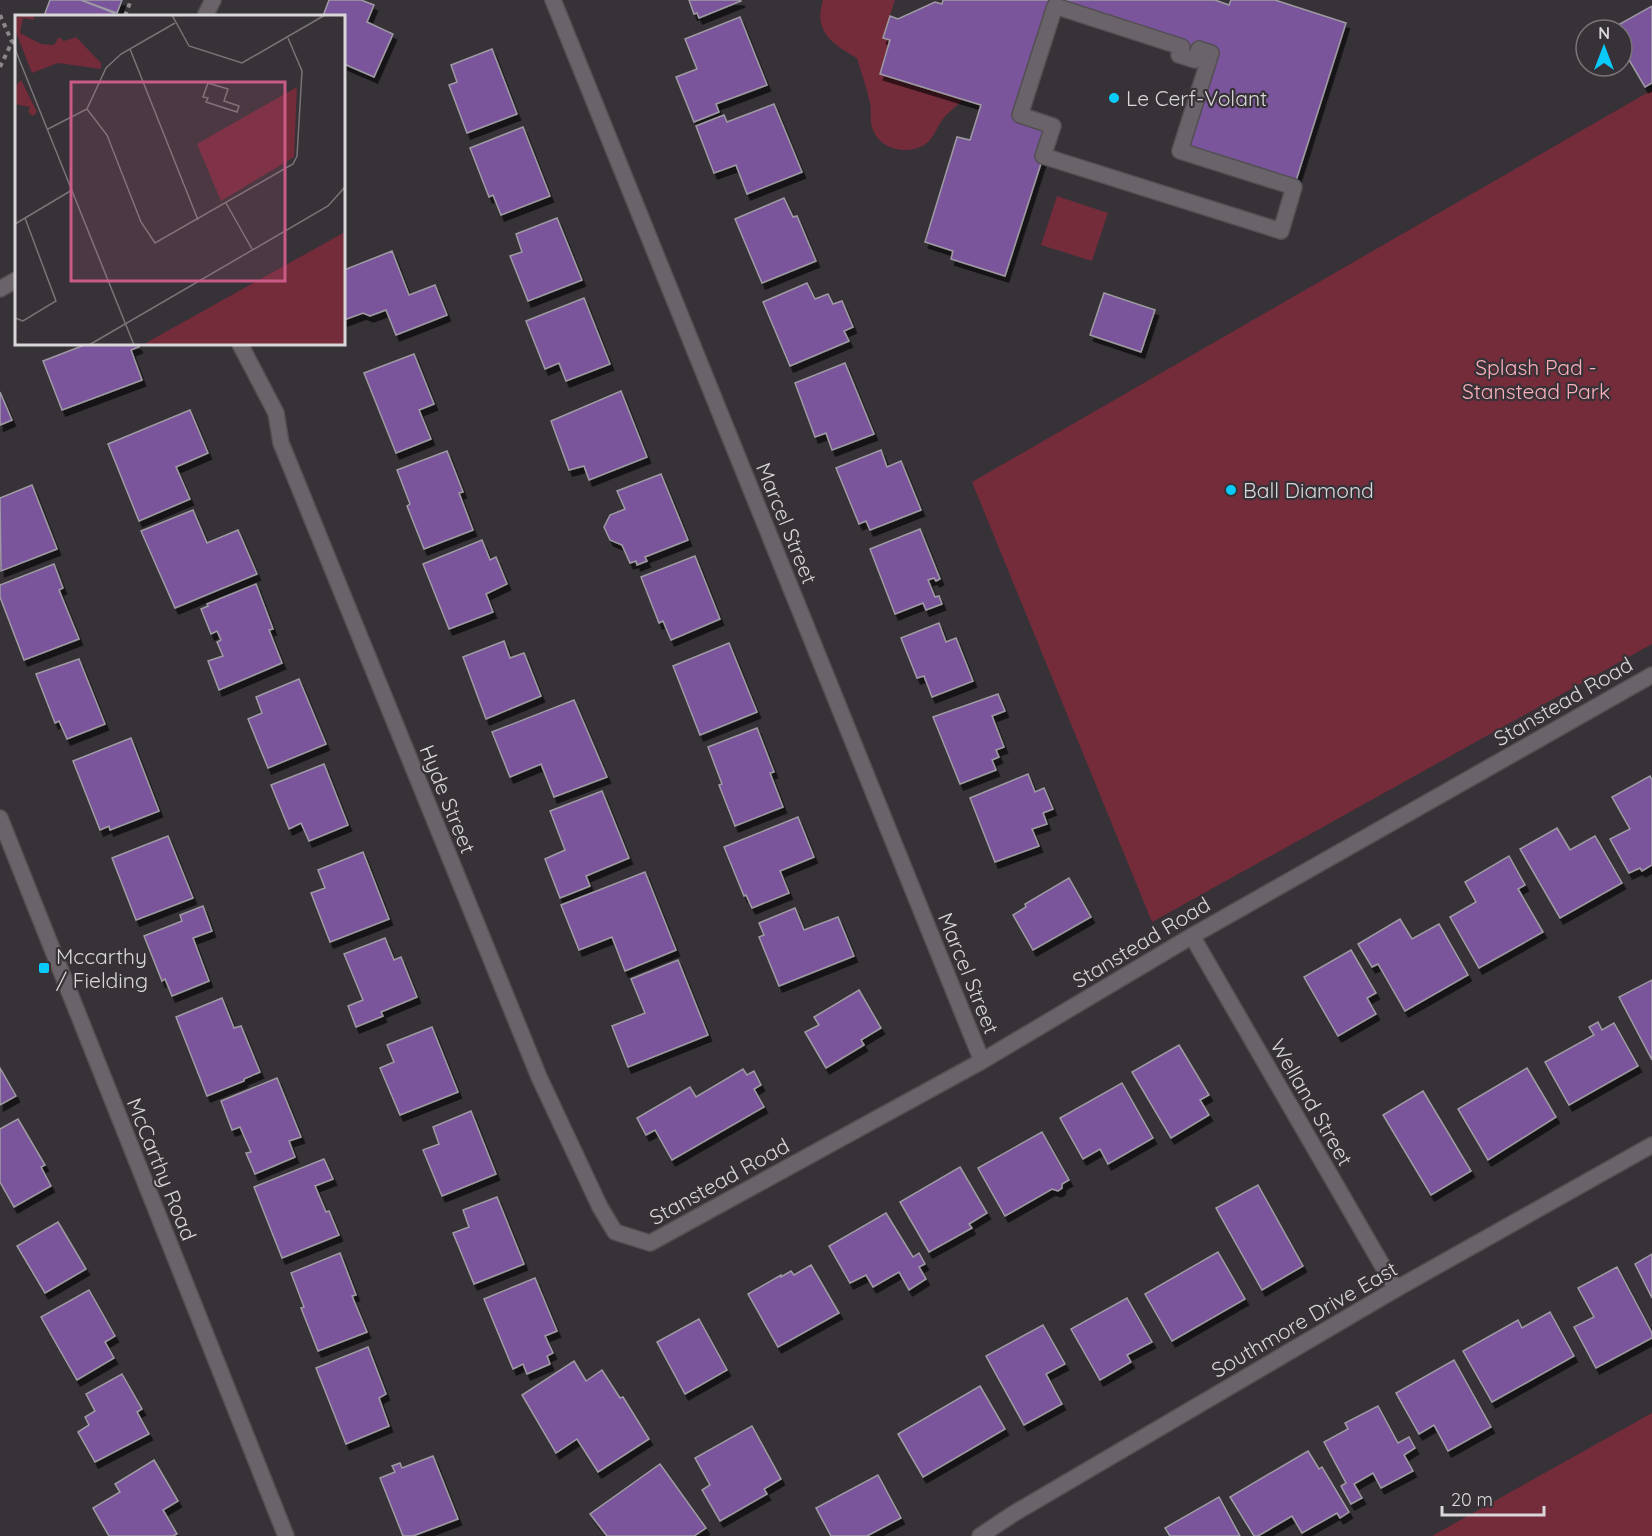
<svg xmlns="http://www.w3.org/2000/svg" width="1652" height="1536" viewBox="0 0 1652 1536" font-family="Quicksand,sans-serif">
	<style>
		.green { fill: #742c3b }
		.building { fill: #7a549c; stroke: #9e9ba2; stroke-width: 1.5; filter: url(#shadow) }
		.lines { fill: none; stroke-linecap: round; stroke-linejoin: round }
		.street-casing { stroke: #534f53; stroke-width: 18 }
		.secondary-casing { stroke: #534f53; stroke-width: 18 }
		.path { stroke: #8b878b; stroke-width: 4; stroke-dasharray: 4.5 4.5; stroke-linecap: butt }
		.street { stroke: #6a646a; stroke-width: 15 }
		.secondary { stroke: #6a646a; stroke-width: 15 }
		.poi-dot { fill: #0acafa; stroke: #373237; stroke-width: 2 }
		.labels { text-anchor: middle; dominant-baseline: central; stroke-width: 4.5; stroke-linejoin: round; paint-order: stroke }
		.poi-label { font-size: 21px; fill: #dad7da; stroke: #373237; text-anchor: start }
		.park-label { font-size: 21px; fill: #fbb0ba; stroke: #373237 }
		.street-label { font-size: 21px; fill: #dad7da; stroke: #373237 }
		.inset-road { fill: none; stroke: #787478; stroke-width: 1.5 }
		.view { fill: #ca5b87; fill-opacity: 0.15; stroke: #ca5b87; stroke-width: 3 }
		.inset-edge { fill: none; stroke: #dad7da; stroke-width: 3 }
	</style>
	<defs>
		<filter id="shadow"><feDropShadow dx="3.5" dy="6" stdDeviation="0" flood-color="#0009"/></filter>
	</defs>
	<rect width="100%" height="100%" fill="#373237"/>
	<!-- green -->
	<g class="green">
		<path d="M823 0H895L883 37 890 40 880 74 963 100C957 106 948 112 943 119 936 127 935 138 924 145 907 155 881 150 873 130 869 121 872 112 870 103 867 88 861 73 857 58 832 44 813 31 823 0Z"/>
		<polygon points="1652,90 1652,644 1152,922 972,482"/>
		<polygon points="1057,196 1108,213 1092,261 1041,245"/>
		<polygon points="1652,1413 1652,1536 1432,1536"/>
	</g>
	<!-- building -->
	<g class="building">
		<polygon points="50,0 81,0 114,13 113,16 44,16"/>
		<polygon points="81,0 122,0 117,13"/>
		<polygon points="329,0 361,0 374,5 367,22 393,34 374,77 344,64 344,16 323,16"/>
		<polygon points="689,0 740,0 741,1 699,18 697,13 694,14"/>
		<polygon points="943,0 1215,0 1229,5 1231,0 1275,0 1346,23 1294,187 1180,151 1211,53 1195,60 1182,47 1055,6 1020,115 1053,126 1005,276 951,259 953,251 925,242 957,137 970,140 981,105 880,74 890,40 883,38 890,16 898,19 935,2 942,4"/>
		<polygon points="1652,6 1652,83 1645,87 1622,48 1622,30 1611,29"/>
		<polygon points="740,17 767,85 716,104 719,112 694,122 676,77 697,69 685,39"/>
		<polygon points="492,49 517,114 467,133 449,85 457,82 451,65"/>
		<polygon points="774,104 802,172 747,194 736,165 714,173 696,126 724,115 727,122"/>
		<polygon points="523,127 550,196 501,215 493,195 489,197 470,148"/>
		<polygon points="784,198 793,217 797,216 816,261 762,283 735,219"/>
		<polygon points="557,218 582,280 528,301 510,256 522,252 516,234"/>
		<polygon points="392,251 409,295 435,285 447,315 396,335 386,310 370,316 363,313 344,320 344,270"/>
		<polygon points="807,283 815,299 828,294 833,304 842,301 853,327 844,331 849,341 790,366 763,302"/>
		<polygon points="1104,293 1155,310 1141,352 1090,335"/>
		<polygon points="584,298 610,364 566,381 559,363 545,369 526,321"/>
		<polygon points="87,344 137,344 139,347 131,350 142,380 62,410 43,361"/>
		<polygon points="414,354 434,404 419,410 431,439 396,453 364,373"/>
		<polygon points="845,363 874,434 832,450 826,433 815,437 795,383"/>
		<polygon points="621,391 647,457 589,480 584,466 569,470 551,421"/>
		<polygon points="0,392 12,420 0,425"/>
		<polygon points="190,410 208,453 176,467 190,499 139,521 108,444"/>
		<polygon points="881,450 887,467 901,461 921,510 870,530 866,521 859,524 836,468"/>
		<polygon points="447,451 463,492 459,493 473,530 424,549 407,506 410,504 397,470"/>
		<polygon points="661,474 688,540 645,557 647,561 637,565 636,561 630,563 622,545 610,540 604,527 610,515 625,509 617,491"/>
		<polygon points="32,485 57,549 1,571 0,498"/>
		<polygon points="193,510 207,543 238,530 257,574 175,608 141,531"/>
		<polygon points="920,529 940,579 936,581 934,578 928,580 935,597 939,596 942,604 926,610 923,603 895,614 870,549"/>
		<polygon points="482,540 490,560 496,557 507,584 486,594 493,612 449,629 423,564"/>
		<polygon points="695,556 720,619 671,640 663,621 659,623 641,577"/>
		<polygon points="54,564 63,588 59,590 79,639 24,660 0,597 0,585"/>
		<polygon points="256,584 273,629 269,630 282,663 219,690 208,661 223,656 217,642 221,640 217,631 211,634 201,609 208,606 207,604"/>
		<polygon points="939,623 946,642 956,638 973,681 932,697 924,676 917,678 901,638"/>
		<polygon points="504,641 510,658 524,653 541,696 486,719 463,657"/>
		<polygon points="729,643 757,712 700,735 673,666"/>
		<polygon points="79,659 105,724 67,739 59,721 55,723 36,674"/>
		<polygon points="299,679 326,744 268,768 248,719 262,713 256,697"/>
		<polygon points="998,694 1005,711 992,716 1004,747 996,750 999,757 992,760 996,770 960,784 933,717"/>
		<polygon points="574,700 607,777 554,797 541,764 510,777 492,732"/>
		<polygon points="757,728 774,772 770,773 783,807 735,826 719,785 722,784 708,747"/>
		<polygon points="131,738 159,811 110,830 109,826 100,830 73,761"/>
		<polygon points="324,764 348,825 309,841 301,823 289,829 271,785"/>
		<polygon points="1028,774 1035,792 1044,788 1053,809 1043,813 1047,824 1032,829 1039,846 995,862 970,798"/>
		<polygon points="1650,776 1652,780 1652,865 1642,871 1640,868 1629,873 1610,839 1630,829 1612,797"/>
		<polygon points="602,791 629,858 586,876 590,886 560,898 545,859 565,850 550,811"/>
		<polygon points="798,817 814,857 780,871 789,893 752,908 746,895 744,896 724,847"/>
		<polygon points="1557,828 1570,850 1595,836 1622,883 1560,918 1520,849"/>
		<polygon points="168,836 193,898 136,920 112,858"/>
		<polygon points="363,852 389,919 330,942 311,893 325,888 318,870"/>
		<polygon points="1509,856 1525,885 1518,889 1543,932 1479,968 1450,917 1476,902 1465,882"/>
		<polygon points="645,872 676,950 625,971 612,937 579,950 561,905"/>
		<polygon points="1069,878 1091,917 1033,950 1013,915 1026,907 1025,904"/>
		<polygon points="203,906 212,931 193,938 209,981 172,996 165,979 162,981 144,936 182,921 180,915"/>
		<polygon points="795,908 804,930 838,917 854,956 779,986 759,937 764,935 759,923"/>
		<polygon points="1400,919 1412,939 1439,924 1468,975 1405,1011 1378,964 1372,967 1358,944"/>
		<polygon points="385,938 394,960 401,957 417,997 381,1012 383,1016 356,1027 348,1006 363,1000 344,954"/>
		<polygon points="1351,950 1376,993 1367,998 1376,1014 1338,1036 1304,977"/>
		<polygon points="678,960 708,1035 628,1067 612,1026 645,1013 631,979"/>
		<polygon points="1652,980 1652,1060 1619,997"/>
		<polygon points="859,990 881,1028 861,1040 864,1045 826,1068 805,1032 819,1025 814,1017"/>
		<polygon points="222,998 234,1028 241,1026 260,1072 244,1079 244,1081 207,1096 176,1017"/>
		<polygon points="1598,1022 1602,1030 1614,1023 1638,1066 1569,1105 1545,1062 1594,1035 1589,1027"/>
		<polygon points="432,1027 458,1092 400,1115 380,1068 394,1062 387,1045"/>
		<polygon points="1179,1045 1209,1095 1200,1100 1209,1115 1171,1138 1132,1072"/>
		<polygon points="0,1068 16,1096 0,1105"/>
		<polygon points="1527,1068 1556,1117 1488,1160 1458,1109"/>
		<polygon points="743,1069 747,1075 754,1071 761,1085 754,1089 764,1107 672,1160 655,1130 646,1135 637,1118 690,1087 696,1097"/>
		<polygon points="277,1078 301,1137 289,1141 295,1157 255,1174 246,1153 251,1152 240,1127 232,1130 221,1101"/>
		<polygon points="1122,1083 1153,1138 1108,1164 1100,1149 1083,1159 1060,1118"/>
		<polygon points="1423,1091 1471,1171 1431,1195 1383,1115"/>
		<polygon points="471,1111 496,1174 442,1196 423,1150 439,1144 433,1127"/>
		<polygon points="18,1119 45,1165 41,1167 51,1186 14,1207 0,1182 0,1129"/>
		<polygon points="1042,1132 1069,1180 1062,1184 1062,1188 1058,1191 1052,1189 1005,1216 978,1168"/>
		<polygon points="324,1159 333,1179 315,1186 326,1212 329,1211 339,1235 282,1258 254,1187"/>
		<polygon points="960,1167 987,1213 969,1224 972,1228 929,1252 900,1202"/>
		<polygon points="1258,1185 1303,1266 1262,1290 1216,1208"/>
		<polygon points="497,1197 524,1264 474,1284 453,1233 469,1227 463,1210"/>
		<polygon points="886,1213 913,1257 919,1253 925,1264 919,1267 926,1279 909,1290 899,1272 873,1287 866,1275 850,1283 829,1246"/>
		<polygon points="58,1222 86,1269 45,1293 17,1246"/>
		<polygon points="1218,1252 1245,1299 1172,1341 1145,1294"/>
		<polygon points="340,1253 356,1295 352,1296 367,1332 318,1351 301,1308 304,1307 291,1273"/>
		<polygon points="1652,1254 1652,1298 1635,1264"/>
		<polygon points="811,1265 839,1313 778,1347 748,1294 781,1275 781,1277 791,1271 794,1275"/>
		<polygon points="1617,1267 1652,1333 1652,1338 1596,1368 1574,1327 1594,1317 1578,1288"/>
		<polygon points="535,1278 557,1331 545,1336 553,1353 547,1356 550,1364 527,1374 523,1364 513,1369 484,1299"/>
		<polygon points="89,1290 115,1336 105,1342 114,1358 77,1380 41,1317"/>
		<polygon points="1127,1298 1152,1342 1127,1355 1131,1362 1100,1380 1071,1329"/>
		<polygon points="1550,1312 1574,1356 1492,1402 1463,1351 1518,1320 1522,1328"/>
		<polygon points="699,1319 727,1370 685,1394 657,1342"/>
		<polygon points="1043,1325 1065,1364 1046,1374 1062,1404 1024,1425 986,1356"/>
		<polygon points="368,1347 386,1394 379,1398 389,1426 346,1444 316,1368"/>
		<polygon points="1454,1360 1491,1427 1448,1451 1434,1425 1419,1434 1396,1393"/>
		<polygon points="574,1361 586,1381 602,1370 620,1398 623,1397 649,1439 598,1472 577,1439 556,1453 522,1395"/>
		<polygon points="122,1374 142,1409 137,1412 149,1434 95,1462 78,1432 89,1425 85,1417 95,1411 86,1394"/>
		<polygon points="980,1386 1005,1429 923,1477 898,1434"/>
		<polygon points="1378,1406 1398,1443 1409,1437 1415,1448 1404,1455 1413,1471 1381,1488 1373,1473 1354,1484 1362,1498 1351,1504 1341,1486 1346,1483 1324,1442 1348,1429 1345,1423"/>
		<polygon points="752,1426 781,1479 764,1489 767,1494 720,1521 702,1490 710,1485 695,1458"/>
		<polygon points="1308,1451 1319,1469 1322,1467 1349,1512 1340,1518 1337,1513 1302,1533 1292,1516 1258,1536 1254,1536 1230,1497"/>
		<polygon points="433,1456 458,1519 413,1536 403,1536 380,1478 395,1472 392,1466 400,1463 402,1468"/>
		<polygon points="154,1460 178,1501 163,1510 177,1534 173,1536 109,1536 93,1508 120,1492 115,1484"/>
		<polygon points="660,1464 706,1528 694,1536 607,1536 590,1514"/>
		<polygon points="878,1475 901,1518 867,1536 831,1536 816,1508"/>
		<polygon points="1219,1497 1240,1536 1170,1536 1165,1528"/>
	</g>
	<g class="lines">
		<!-- street casing -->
		<g class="street-casing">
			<g id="street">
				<polyline points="553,0 982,1061"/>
				<polygon points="1055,6 1182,47 1179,55 1195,60 1199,49 1211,53 1180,151 1294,187 1281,231 1043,156 1053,126 1020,115"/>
				<polyline points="205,16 213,0"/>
				<polyline points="0,289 16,280"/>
				<polyline points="240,344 276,413 281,443 539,1077 600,1207 615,1232 650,1243 982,1061 1192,936 1652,675"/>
				<polyline points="1192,936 1396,1289"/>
				<polyline points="980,1536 1013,1514 1396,1289 1652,1145"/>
			</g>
		</g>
		<!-- secondary casing -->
		<g class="secondary-casing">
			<polyline id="secondary" points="0,818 286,1536"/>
		</g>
		<!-- path -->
		<g class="path">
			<polyline points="0,15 12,42"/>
			<polyline points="125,16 131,0"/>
			<polyline points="0,67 12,42 16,43"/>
		</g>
		<!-- street -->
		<use href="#street" class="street"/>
		<!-- secondary -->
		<use href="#secondary" class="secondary"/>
	</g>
	<!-- markers -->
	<g class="poi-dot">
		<circle cx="1114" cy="98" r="6"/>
		<circle cx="1231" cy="490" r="6"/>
		<rect x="38" y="962" width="12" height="12" rx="3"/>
	</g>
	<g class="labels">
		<!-- poi labels -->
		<g class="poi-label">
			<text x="1126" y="98">Le Cerf-Volant</text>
			<text x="1243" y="490">Ball Diamond</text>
			<text x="56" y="956">Mccarthy<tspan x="56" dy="24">/ Fielding</tspan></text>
		</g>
		<!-- park labels -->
		<g class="park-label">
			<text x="1536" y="367">Splash Pad -<tspan x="1536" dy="24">Stanstead Park</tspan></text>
		</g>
		<!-- street labels -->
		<g class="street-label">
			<text transform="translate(787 523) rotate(68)">Marcel Street</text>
			<text transform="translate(1563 701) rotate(-30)">Stanstead Road</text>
			<text transform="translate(448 799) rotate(68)">Hyde Street</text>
			<text transform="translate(1141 942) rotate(-31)">Stanstead Road</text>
			<text transform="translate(969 973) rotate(68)">Marcel Street</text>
			<text transform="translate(1312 1102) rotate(60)">Welland Street</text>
			<text transform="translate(162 1169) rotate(68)">McCarthy Road</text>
			<text transform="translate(719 1181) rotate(-29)">Stanstead Road</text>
			<text transform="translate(1304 1319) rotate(-30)">Southmore Drive East</text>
		</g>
	</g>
	<!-- overview -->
	<g transform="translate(15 15)">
		<rect width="330" height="330" fill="#373237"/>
		<path d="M19 0V5L8 3 5 18 26 29 39 30 44 22 49 26 61 22 86 48V54L43 48 17 58 0 15V2ZM6 65 22 97 18 101 13 97 15 92 0 89V71ZM282 72 279 142 206 186 182 129ZM330 217V330H128L138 324Z" fill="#742c3b"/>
		<path class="inset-road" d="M157 0 174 31 227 48 310 0M0 34 119 330M115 34 183 205M193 68 213 74 209 86 224 91 222 97 191 87 193 83 188 82ZM72 94 92 120 126 207 140 228 278 149 282 141 287 56 273 23M33 114 72 94 91 53 106 39 160 8M211 188 237 234M0 209 57 175M0 303 8 306 41 286 10 203M74 330 313 191 330 172"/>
		<path class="view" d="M56 67H270V266H56Z"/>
		<rect width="330" height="330" class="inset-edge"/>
	</g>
	<!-- north arrow -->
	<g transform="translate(1604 48)"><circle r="28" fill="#373237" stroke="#787478" stroke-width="1.5"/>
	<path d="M0-4.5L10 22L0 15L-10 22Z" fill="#0acafa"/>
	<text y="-9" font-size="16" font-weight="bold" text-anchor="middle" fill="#dad7da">N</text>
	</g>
	<!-- scale -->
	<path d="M1442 1506v9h102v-9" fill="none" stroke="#dad7da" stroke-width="3"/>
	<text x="1451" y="1506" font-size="18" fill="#dad7da" stroke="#373237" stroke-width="4.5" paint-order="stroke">20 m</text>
</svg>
